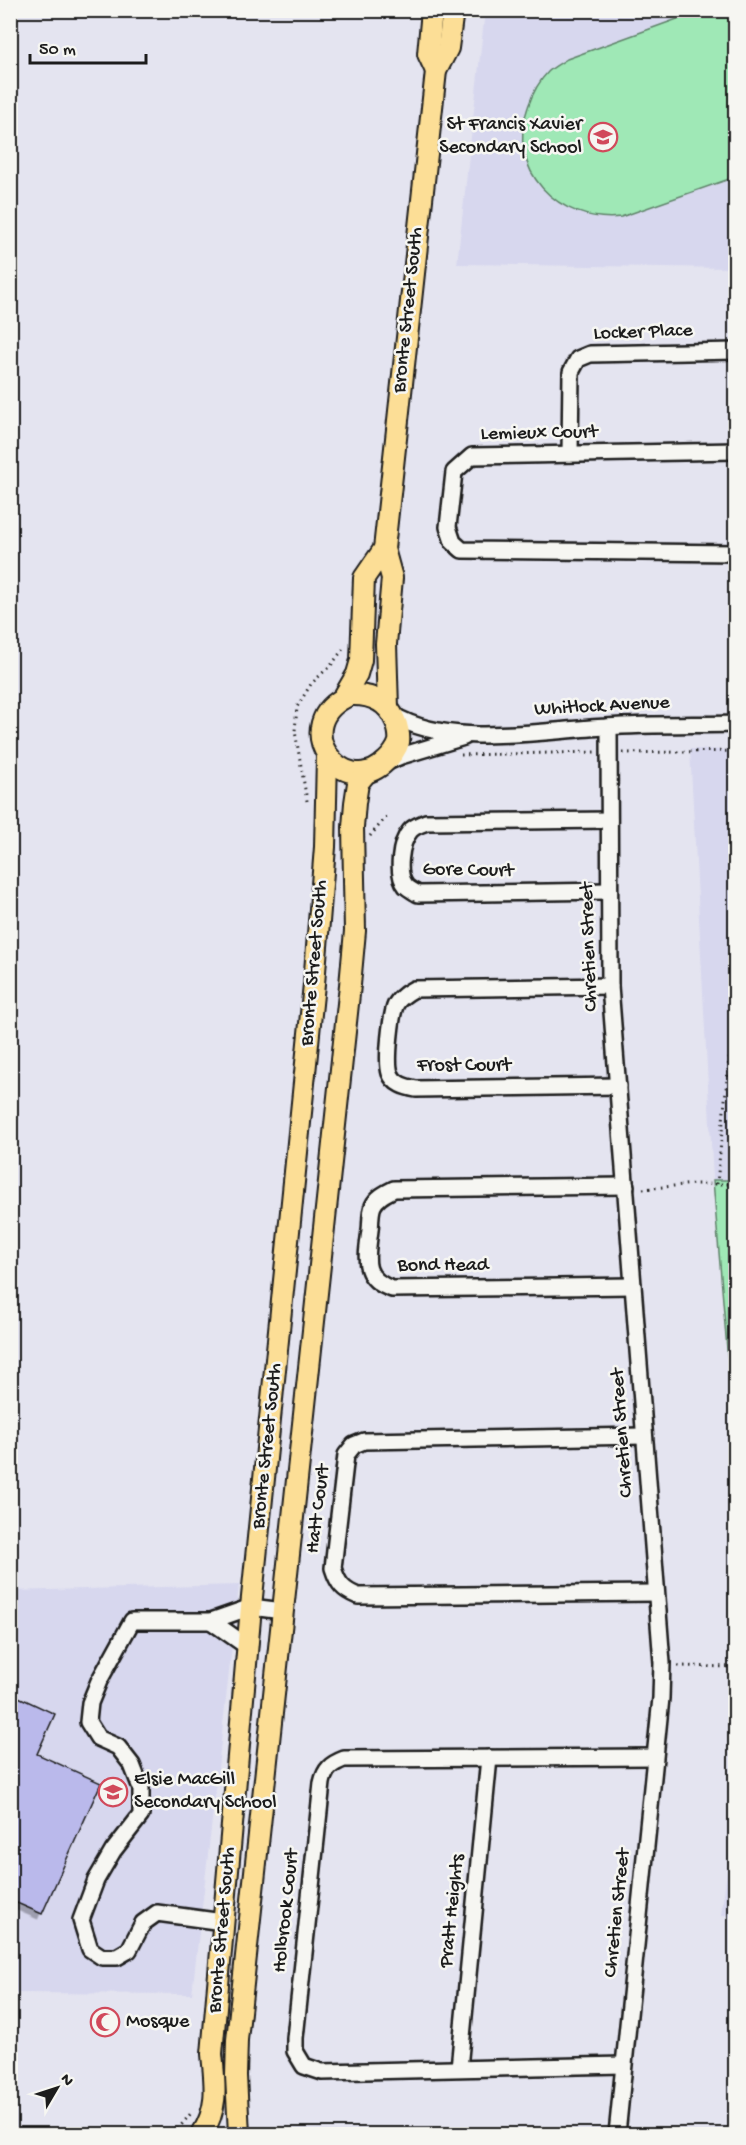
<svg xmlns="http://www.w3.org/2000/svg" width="746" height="2145" viewBox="0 0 746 2145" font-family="'Gochi Hand',sans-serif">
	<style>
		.built { fill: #d7d7ee }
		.green { fill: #9fe8b6; stroke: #5e8269; stroke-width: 1.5 }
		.building { fill: #bab9eb; stroke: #1c1c1c; stroke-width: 1.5; filter: url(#shadow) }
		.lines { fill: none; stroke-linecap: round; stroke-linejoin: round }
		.minor-casing { stroke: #1c1c1c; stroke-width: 20 }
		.major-casing { stroke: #1c1c1c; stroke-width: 24 }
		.path { stroke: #1c1c1c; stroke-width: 3; stroke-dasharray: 1.5 4.5; stroke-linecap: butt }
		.minor { stroke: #f6f6f2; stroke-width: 15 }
		.major { stroke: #fcde96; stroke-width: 20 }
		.labels { text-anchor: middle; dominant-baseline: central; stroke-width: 5; stroke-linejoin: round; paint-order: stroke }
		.poi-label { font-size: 20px; fill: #1c1c1c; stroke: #f6f6f2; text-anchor: start }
		.street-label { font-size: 20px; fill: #1c1c1c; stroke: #f6f6f2 }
	</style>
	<defs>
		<filter id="shadow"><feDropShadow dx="-4.5" dy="4.5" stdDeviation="0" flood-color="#0004"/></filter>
	</defs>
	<rect width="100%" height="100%" fill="#e4e4f0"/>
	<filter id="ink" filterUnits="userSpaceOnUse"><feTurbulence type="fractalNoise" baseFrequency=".0167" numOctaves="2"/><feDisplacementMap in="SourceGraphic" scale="12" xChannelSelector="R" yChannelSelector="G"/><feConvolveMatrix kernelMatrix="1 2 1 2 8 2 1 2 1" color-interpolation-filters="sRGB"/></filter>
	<g filter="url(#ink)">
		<!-- built -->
		<g class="built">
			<polygon points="485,11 735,11 735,268 457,264"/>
			<polygon points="690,749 735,750 735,1180 713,1180"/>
			<polygon points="239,1585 192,1994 11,1993 10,1591"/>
			<polygon points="735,1815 736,1916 735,1916 721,1915"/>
		</g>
		<!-- green -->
		<g class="green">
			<path d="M702 10 735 11V177L621 217C559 224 505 170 528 107 532 95 538 82 548 72 553 67 561 63 567 59Z"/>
			<polygon points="713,1180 735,1180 735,1446"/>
		</g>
		<!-- building -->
		<polygon class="building" points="10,1693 55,1714 37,1754 101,1783 42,1914 10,1900"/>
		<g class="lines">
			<!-- minor casing -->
			<g class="minor-casing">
				<g id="minor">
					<polyline points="736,451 472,456 454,472 448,527 453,542 462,550 736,553"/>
					<polyline points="570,454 571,372 578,359 590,354 736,351"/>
					<path d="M393 715C450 749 542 730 606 727 649 724 692 725 736 724"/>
					<polyline points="609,727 610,986 662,1663 661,1698 617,2134"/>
					<polyline points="385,763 401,756 464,737"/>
					<path d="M609 820 426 822C420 825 414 826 410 831 400 843 396 874 406 886 409 889 415 892 418 894L609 891"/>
					<path d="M610 986 414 989C407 993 400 997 396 1004 391 1014 386 1061 390 1073 394 1084 405 1087 416 1089L618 1086"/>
					<path d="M626 1186 394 1189C386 1193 377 1197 373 1206 370 1213 371 1223 370 1230 367 1257 360 1278 392 1289L633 1286"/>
					<path d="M644 1436 364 1441 354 1445 346 1455 333 1568C338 1584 343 1590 358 1596L656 1593"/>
					<polyline points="211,1621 248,1647"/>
					<polyline points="223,1922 157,1913 143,1923 129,1950 117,1957 102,1957 90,1949 81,1920 96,1880 113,1851 141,1815 141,1788 132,1765 118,1747 98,1738 88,1722 90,1703 99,1681 132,1621 211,1621 251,1607 283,1611"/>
					<path d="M623 2065 322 2072 304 2066 295 2051V2038L322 1783C325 1769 331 1764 344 1759L654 1757"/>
					<polyline points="459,2068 489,1758"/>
				</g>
			</g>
			<!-- major casing -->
			<g class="major-casing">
				<g id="major">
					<polyline points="432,10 428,54 436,71"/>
					<path d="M350 695C370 694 387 700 395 720 398 726 400 736 399 742 397 749 391 757 386 761 344 803 284 724 350 695Z"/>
					<polyline points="343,698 357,674 361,660 364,578 384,549"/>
					<polyline points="388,708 386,644 392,578 384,549 436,71 448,48 453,10"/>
					<path d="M202 2134C219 2106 215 2086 212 2054L251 1607 314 984 325 847 327 756"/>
					<polyline points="239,2134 236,2076 237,2040 350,985 355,931 353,827 355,803 358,783 367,772"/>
				</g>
			</g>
			<!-- path -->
			<g class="path">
				<polyline points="623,753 736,751"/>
				<polyline points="461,755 596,752"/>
				<polyline points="307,801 295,731 297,707 311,684 332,664 344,648"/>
				<polyline points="370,836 389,814"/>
				<polyline points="717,1184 729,1058"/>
				<polyline points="643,1189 694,1184 736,1184"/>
				<polyline points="678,1666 736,1667"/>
				<polyline points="174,2134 192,2112"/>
			</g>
			<!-- minor -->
			<use href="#minor" class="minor"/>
			<!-- major -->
			<use href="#major" class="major"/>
		</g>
	</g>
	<!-- icons -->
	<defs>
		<g id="school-ring" transform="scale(1.5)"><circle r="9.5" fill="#f6f6f2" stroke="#d1495b" stroke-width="1.5"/><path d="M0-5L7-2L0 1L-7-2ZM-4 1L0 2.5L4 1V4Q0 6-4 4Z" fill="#d1495b"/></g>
		<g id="mosque-ring" transform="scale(1.5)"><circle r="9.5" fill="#f6f6f2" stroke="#d1495b" stroke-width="1.5"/><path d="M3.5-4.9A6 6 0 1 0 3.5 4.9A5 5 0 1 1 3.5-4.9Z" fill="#d1495b"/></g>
	</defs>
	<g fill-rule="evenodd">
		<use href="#school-ring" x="603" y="137"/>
		<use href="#school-ring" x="113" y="1792"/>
		<use href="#mosque-ring" x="105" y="2022"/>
	</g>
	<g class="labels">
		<!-- poi labels -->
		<g class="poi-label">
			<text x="582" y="125" text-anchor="end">St Francis Xavier<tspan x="582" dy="23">Secondary School</tspan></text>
			<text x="134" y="1780">Elsie MacGill<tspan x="134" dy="23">Secondary School</tspan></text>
			<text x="126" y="2022">Mosque</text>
		</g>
		<!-- street labels -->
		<g class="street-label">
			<text transform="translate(409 310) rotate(-84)">Bronte Street South</text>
			<text transform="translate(643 333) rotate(-2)">Locker Place</text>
			<text transform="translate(539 434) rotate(-1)">Lemieux Court</text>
			<text transform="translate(602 707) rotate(-3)">Whitlock Avenue</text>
			<text transform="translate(468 871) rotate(1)">Gore Court</text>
			<text transform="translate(590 947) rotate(-92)">Chretien Street</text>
			<text transform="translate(315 963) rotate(-85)">Bronte Street South</text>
			<text x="464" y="1066">Frost Court</text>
			<text x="443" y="1266">Bond Head</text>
			<text transform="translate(623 1433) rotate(-94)">Chretien Street</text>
			<text transform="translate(268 1446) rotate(-84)">Bronte Street South</text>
			<text transform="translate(319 1509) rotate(-83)">Hatt Court</text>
			<text transform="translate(287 1911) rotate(-84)">Holbrook Court</text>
			<text transform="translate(453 1911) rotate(-84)">Pratt Heights</text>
			<text transform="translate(618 1913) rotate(-84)">Chretien Street</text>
			<text transform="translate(223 1930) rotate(-85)">Bronte Street South</text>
		</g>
	</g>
	<!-- margin -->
	<rect width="746" height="2145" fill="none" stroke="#f6f6f2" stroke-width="36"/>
	<rect x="18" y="18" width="710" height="2109" fill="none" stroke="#1c1c1c" stroke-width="2" filter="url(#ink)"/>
	<!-- north arrow -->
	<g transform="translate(57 2088) rotate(51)" stroke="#f6f6f2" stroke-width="4.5" paint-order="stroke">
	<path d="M0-4.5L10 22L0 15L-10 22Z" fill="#1c1c1c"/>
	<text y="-9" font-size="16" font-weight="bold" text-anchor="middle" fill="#1c1c1c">N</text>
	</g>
	<!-- scale -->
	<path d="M30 54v9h116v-9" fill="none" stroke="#1c1c1c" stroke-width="3"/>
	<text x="39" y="54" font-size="18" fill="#1c1c1c" stroke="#f6f6f2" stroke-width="4.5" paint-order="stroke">50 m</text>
</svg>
